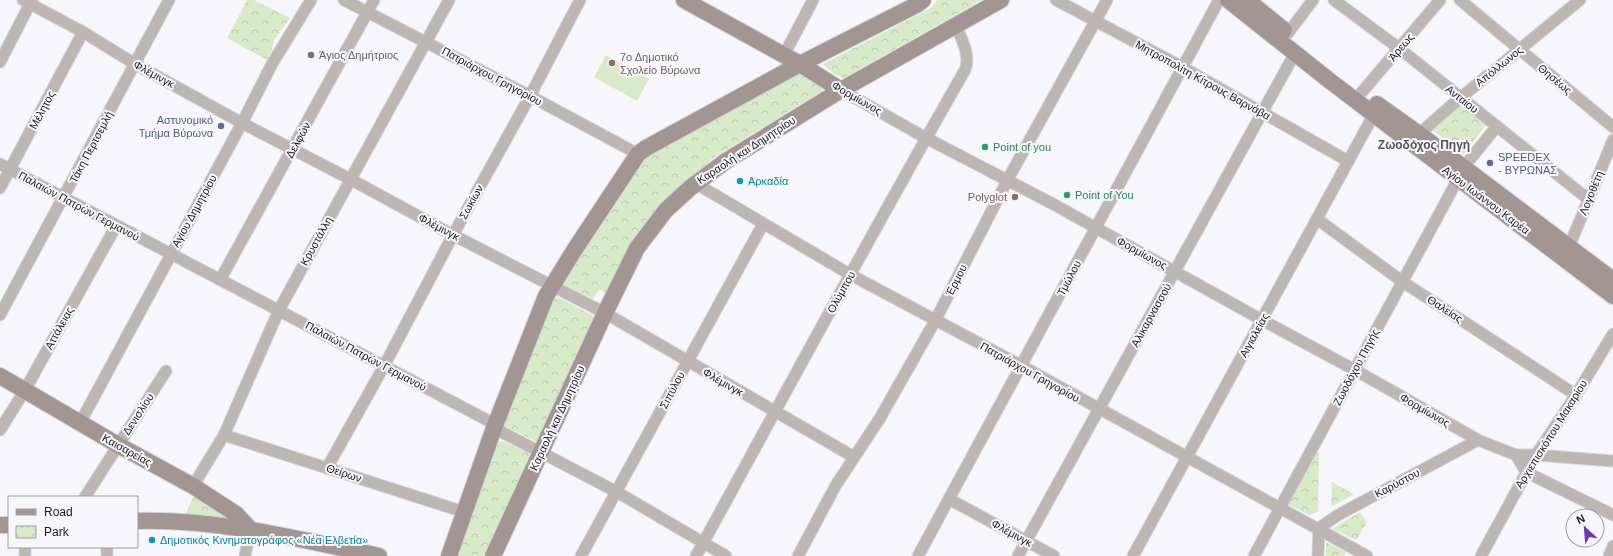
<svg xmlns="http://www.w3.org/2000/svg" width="1613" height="556" viewBox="0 0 1613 556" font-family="Arial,sans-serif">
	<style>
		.park { fill: url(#park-crowns) }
		.pitch { fill: #d9eac9 }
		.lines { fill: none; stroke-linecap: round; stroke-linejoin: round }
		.street-casing { stroke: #d4d3da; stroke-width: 13 }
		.secondary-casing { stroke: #d4d3da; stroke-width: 18 }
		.street { stroke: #beb6b3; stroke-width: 11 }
		.secondary { stroke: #a29692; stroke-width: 16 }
		.worship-dot { fill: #6b7280; stroke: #f7f6fd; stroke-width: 1.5 }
		.education-dot { fill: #8d6e63; stroke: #f7f6fd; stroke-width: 1.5 }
		.service-dot { fill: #5c6f8a; stroke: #f7f6fd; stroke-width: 1.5 }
		.leisure-dot { fill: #2e9e5b; stroke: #f7f6fd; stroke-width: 1.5 }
		.culture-dot { fill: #0f9aa8; stroke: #f7f6fd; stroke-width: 1.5 }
		.labels { text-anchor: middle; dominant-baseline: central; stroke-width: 4; stroke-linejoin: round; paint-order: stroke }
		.street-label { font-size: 11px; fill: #1b1a20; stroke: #f7f6fd }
		.worship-label { font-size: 11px; fill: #5b616d; stroke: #f7f6fd; text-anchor: start }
		.education-label { font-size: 11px; fill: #785e54; stroke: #f7f6fd; text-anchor: start }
		.service-label { font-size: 11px; fill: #4e5e75; stroke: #f7f6fd; text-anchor: end }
		.leisure-label { font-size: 11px; fill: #27864d; stroke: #f7f6fd; text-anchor: start }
		.culture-label { font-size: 11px; fill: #0d838f; stroke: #f7f6fd; text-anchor: start }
		.neighbourhood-label { font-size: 12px; font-weight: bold; fill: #555260; stroke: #f7f6fd }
	</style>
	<defs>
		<pattern id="park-crowns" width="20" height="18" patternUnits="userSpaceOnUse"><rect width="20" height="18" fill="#d9eac9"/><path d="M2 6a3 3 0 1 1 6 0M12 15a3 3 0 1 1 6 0" fill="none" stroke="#bac8ac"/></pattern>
	</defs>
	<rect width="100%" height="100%" fill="#f7f6fd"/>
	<!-- park -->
	<g class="park">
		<polygon points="247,0 254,0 290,18 274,40 272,50 267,60 227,38"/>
		<polygon points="937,0 981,0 853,73 849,80 834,74 823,64 931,8"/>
		<path d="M801 73 821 86 822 91 711 159 707 165C685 184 658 203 642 227 628 247 618 270 608 293L600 290 597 292 593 299 565 286 563 282 607 210 651 152 659 147Z"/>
		<polygon points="1462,102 1488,122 1464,154 1429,128"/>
		<polygon points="558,297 592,315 595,319 537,442 503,425 553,299"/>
		<polygon points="502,441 528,452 530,456 483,556 457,556 498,442"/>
		<polygon points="1319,452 1318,512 1309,515 1286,503 1313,454"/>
		<polygon points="1332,482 1354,494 1331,507"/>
		<polygon points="195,494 225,513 225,517 220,518 185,515"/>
		<polygon points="1360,512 1367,522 1356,540 1332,529"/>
		<polygon points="1326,542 1346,552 1344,556 1326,556"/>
	</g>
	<!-- pitch -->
	<polygon class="pitch" points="606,55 649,79 637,101 594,77"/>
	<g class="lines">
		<!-- street casing -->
		<g class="street-casing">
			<g id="street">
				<polyline points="23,0 83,32 135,64 242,123 350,179 453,235 605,313 854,457"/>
				<polyline points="344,0 530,96 638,154"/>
				<polyline points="1056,0 1182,67 1348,161"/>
				<polyline points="1334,0 1400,49 1588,199"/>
				<polyline points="1460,0 1613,127"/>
				<polyline points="1288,33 1313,0"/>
				<polyline points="784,55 813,0"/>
				<polyline points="0,62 32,0"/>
				<polyline points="841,90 926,138 1053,204 1262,320 1355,370 1478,440 1516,455 1536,455 1613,461"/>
				<polyline points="1362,92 1440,0"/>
				<polyline points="1419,134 1460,98 1580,0"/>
				<polyline points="0,164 487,420 492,423 494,428 617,492 726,556"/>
				<polyline points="1463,168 1497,126"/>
				<polyline points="695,183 851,275 1022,366 1367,556"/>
				<polyline points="0,188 83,32"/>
				<polyline points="1317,219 1403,282 1576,395"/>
				<polyline points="1569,247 1613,140"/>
				<polyline points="220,280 374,0"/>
				<polyline points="0,315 169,0"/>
				<polyline points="80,423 242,123 272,64 311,0"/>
				<polyline points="0,430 25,390 116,226"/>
				<polyline points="224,435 464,512"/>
				<polyline points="1516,455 1526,472 1613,515"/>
				<polyline points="327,468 384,366 453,235 530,96 580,0"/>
				<polyline points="193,486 224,435 279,310 449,0"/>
				<polyline points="85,497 166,371"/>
				<polyline points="949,499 1054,556"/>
				<polyline points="107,547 107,556"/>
				<polyline points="25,556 25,547"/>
				<polyline points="245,556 250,529"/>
				<polyline points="581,556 763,224"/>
				<path d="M696 556C785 394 873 230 965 70 971 56 961 38 956 25"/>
				<polyline points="798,556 836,485 880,418 935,321 1008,179 1107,0"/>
				<polyline points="918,556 1219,0"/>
				<polyline points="1018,556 1295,53"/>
				<polyline points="1133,556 1374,114"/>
				<polyline points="1254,556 1458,179"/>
				<polyline points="1318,556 1319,528 1338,515 1478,440"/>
				<polyline points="1481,556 1536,455 1576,395 1613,334"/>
				<polyline points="1609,556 1613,546"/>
			</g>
		</g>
		<!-- secondary casing -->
		<g class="secondary-casing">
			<g id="secondary">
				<polyline points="684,0 800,64 841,90"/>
				<polyline points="1228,0 1330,81 1613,296"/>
				<polyline points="1247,0 1284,30"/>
				<polyline points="1377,104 1419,134 1613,280"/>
				<polyline points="0,376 118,445 193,486 236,514 250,529"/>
				<path d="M137 521C219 519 299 539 379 556"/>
				<polyline points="0,525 9,525"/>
				<polyline points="449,556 494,428 546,296 575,249 638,154 646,148 800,64 918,4 923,0"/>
				<polyline points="493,556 605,313 637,248 666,210 690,188 726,161 841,90 1001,0"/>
			</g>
		</g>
		<!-- street -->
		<use href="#street" class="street"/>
		<!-- secondary -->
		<use href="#secondary" class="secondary"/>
	</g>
	<!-- markers -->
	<circle class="worship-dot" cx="311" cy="55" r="4"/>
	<g class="education-dot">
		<circle cx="612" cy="63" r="4"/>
		<circle cx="1015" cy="197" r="4"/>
	</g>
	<g class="service-dot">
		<circle cx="221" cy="126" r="4"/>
		<circle cx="1490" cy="163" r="4"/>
	</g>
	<g class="leisure-dot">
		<circle cx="985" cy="147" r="4"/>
		<circle cx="1067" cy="195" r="4"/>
	</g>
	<g class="culture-dot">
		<circle cx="740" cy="181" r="4"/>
		<circle cx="152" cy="540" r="4"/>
	</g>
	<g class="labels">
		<!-- street labels -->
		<g class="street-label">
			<text transform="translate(1401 47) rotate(-50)">Άρεως</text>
			<text transform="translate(1499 66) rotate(-39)">Απόλλωνος</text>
			<text transform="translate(154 74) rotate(29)">Φλέμινγκ</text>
			<text transform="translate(492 76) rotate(28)">Πατριάρχου Γρηγορίου</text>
			<text transform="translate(1555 79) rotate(40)">Θησέως</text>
			<text transform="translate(1203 80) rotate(29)">Μητροπολίτη Κίτρους Βαρνάβα</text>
			<text transform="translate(857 98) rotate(30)">Φορμίωνος</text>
			<text transform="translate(1462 99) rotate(38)">Ανταίου</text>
			<text transform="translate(42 110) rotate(-62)">Μέλητος</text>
			<text transform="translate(298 140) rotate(-61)">Δελφών</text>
			<text transform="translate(91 147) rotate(-62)">Τάκη Περτσεμλή</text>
			<text transform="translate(746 150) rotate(-33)">Καραολή και Δημητρίου</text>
			<text transform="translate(1591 193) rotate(-68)">Λογοθέτη</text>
			<text transform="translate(1486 200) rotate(37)">Αγίου Ιωάννου Καρέα</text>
			<text transform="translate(471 202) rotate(-61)">Σωκίων</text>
			<text transform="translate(79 206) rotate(28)">Παλαιών Πατρών Γερμανού</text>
			<text transform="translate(194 211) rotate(-61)">Αγίου Δημητρίου</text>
			<text transform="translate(439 227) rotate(28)">Φλέμινγκ</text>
			<text transform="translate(316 241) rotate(-61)">Κρυστάλλη</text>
			<text transform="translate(1142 253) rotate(29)">Φορμίωνος</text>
			<text transform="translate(1069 278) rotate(-62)">Τμώλου</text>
			<text transform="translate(956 280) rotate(-63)">Έρμου</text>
			<text transform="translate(841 292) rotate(-61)">Ολύμπου</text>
			<text transform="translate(1445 309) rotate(33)">Θαλείας</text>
			<text transform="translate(1151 315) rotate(-61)">Αλικαρνασσού</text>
			<text transform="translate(59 328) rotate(-61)">Αττάλειας</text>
			<text transform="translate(1254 335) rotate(-61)">Αιγιαλείας</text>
			<text transform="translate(366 356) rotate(28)">Παλαιών Πατρών Γερμανού</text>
			<text transform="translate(1356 367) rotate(-62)">Ζωοδόχου Πηγής</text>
			<text transform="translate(1030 372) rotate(29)">Πατριάρχου Γρηγορίου</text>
			<text transform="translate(723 382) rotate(30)">Φλέμινγκ</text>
			<text transform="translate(672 390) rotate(-62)">Σιπύλου</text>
			<text transform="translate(1425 410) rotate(30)">Φορμίωνος</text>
			<text transform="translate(138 414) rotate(-57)">Δενισλίου</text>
			<text transform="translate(557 418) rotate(-65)">Καραολή και Δημητρίου</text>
			<text transform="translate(1551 434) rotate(-58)">Αρχιεπισκόπου Μακαρίου</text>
			<text transform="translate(127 450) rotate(29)">Καισαρείας</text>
			<text transform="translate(344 473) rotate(18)">Θείρων</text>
			<text transform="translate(1397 483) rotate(-28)">Καρύστου</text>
			<text transform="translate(1012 533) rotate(29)">Φλέμινγκ</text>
		</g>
		<!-- worship labels -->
		<g class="worship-label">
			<text x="319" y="55">Άγιος Δημήτριος</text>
		</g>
		<!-- education labels -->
		<g class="education-label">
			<text x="620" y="57">7ο Δημοτικό<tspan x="620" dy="13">Σχολείο Βύρωνα</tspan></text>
			<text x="1007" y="197" text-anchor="end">Polyglot</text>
		</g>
		<!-- service labels -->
		<g class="service-label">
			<text x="213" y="120">Αστυνομικό<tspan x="213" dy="13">Τμήμα Βύρωνα</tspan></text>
			<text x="1498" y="157" text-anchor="start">SPEEDEX<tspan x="1498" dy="13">- ΒΥΡΩΝΑΣ</tspan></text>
		</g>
		<!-- leisure labels -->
		<g class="leisure-label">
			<text x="993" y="147">Point of you</text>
			<text x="1075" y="195">Point of You</text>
		</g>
		<!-- culture labels -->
		<g class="culture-label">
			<text x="748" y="181">Αρκαδία</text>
			<text x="160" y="540">Δημοτικός Κινηματογράφος «Νέα Ελβετία»</text>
		</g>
		<!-- neighbourhood labels -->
		<g class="neighbourhood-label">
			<text x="1424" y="145">Ζωοδόχος Πηγή</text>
		</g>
	</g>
	<!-- legend -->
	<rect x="8" y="496" width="130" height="52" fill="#f7f6fd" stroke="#9f9ea5"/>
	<rect x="16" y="509" width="20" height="6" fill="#a29692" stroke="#9f9ea5"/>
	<text x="44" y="516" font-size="12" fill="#1b1a20">Road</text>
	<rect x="16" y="526" width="20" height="12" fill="url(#park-crowns)" stroke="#9f9ea5"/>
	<text x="44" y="536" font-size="12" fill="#1b1a20">Park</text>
	<!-- north arrow -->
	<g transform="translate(1585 528) rotate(334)"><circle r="19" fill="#f7f6fd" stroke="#9f9ea5"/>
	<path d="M0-3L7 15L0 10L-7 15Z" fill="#6b38af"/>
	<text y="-6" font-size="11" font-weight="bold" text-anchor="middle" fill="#1b1a20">N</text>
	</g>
</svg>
